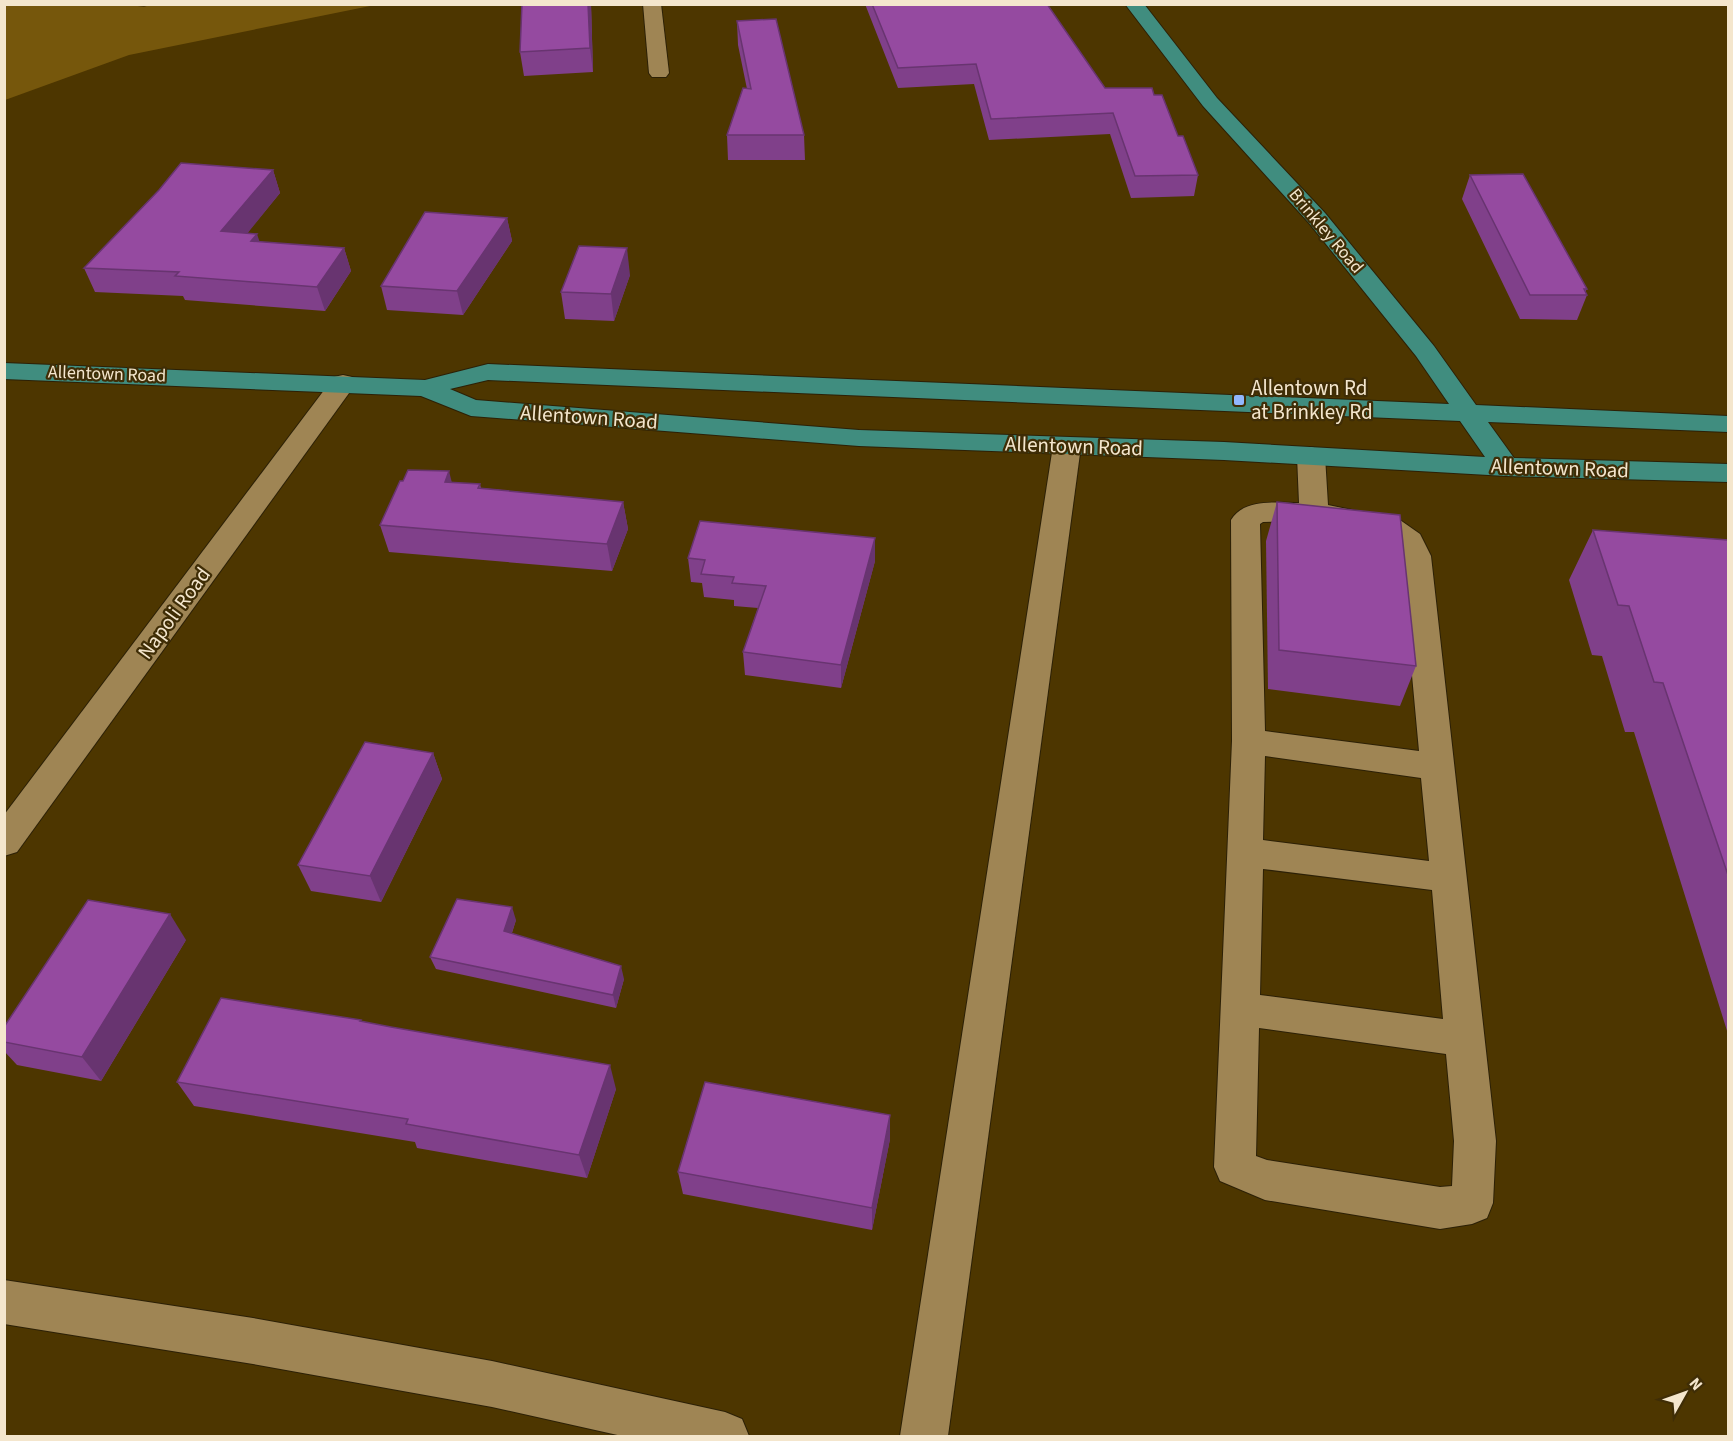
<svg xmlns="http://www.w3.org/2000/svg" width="1733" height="1441" viewBox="0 0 1733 1441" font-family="'Source Sans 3',sans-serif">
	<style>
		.green { fill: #76570c }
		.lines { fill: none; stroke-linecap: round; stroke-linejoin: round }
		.minor-casing { stroke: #2c2006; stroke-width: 2 }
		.major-casing { stroke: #2c2006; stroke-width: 2 }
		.minor { fill: #9f8554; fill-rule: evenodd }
		.major { fill: #408d7f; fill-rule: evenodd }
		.wall { fill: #80408a }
		.shaded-wall { fill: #683470 }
		.building { fill: #954aa0; stroke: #683470; stroke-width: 1.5 }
		.poi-dot { fill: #92b7fd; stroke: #3f2d06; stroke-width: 2 }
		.labels { text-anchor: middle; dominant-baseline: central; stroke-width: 4.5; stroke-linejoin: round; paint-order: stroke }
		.far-street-label { font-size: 18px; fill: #f4e6cd; stroke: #3f2d06 }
		.poi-label { font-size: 21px; fill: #f4e6cd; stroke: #3f2d06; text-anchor: start }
		.street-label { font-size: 21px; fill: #f4e6cd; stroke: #3f2d06 }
	</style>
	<rect width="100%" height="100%" fill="#4d3600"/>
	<!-- green -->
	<polygon class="green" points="125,4 144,7 152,4 375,5 129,55 5,100 5,5"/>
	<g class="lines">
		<!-- minor casing -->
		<g class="minor-casing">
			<g id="minor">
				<polygon points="643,4 661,4 669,73 666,77 652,77 649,73"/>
				<polygon points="343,375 352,377 356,383 352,389 17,852 4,856 4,815 334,377"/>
				<polygon points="1067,438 1077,440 1081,446 948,1436 900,1436 1053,446 1057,440"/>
				<path d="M1311 447 1321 450 1325 456 1328 505 1400 520 1420 534 1431 556 1496 1141 1493 1203 1487 1218 1472 1224 1440 1229 1265 1200 1220 1181 1214 1167 1232 741 1231 520C1244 498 1277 503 1299 503L1297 456 1301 450ZM1314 521C1341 527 1390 528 1401 556L1419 751 1265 731 1260 524 1263 522ZM1265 756 1421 778 1429 861 1263 840ZM1263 869 1432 890 1443 1019 1260 995ZM1259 1028 1446 1054 1454 1141 1452 1186 1440 1187 1267 1160 1256 1156Z"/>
				<polygon points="4,1280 253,1318 492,1361 725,1412 742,1419 749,1436 622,1436 492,1407 253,1364 4,1324"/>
			</g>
		</g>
		<!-- major casing -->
		<g class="major-casing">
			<path id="major" d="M1125 4H1144L1217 98 1325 213 1434 346 1476 405 1728 416V432L1488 422 1514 458 1728 464V482L1506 476 1224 460 859 446 471 416 421 396 4 379V363L425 380 488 364 1449 404 1416 356 1309 223 1203 106ZM488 380 1460 421 1485 457 1224 442 859 430 476 400 450 389Z"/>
		</g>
		<!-- minor -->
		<use href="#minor" class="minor"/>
		<!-- major -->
		<use href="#major" class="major"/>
	</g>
	<!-- wall -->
	<g class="wall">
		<polygon points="591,4 593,72 524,76 520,52"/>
		<polygon points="865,4 1047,4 1105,88 1154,95 1178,136 1198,175 1194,196 1131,198 1110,134 989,140 974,84 898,88"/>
		<polygon points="737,21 804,135 805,160 728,160 727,135 747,89 738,45"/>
		<polygon points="273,170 280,193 247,233 260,242 344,248 351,271 325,311 185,300 183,296 95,292 84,268"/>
		<polygon points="1470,175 1587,289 1585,292 1587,295 1577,320 1520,319 1462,199"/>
		<polygon points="507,218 512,241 463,315 387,310 381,286"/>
		<polygon points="630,275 614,321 565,319 561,292"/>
		<polygon points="452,483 480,484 481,488 623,502 628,529 612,571 389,552 380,525"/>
		<polygon points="1277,502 1416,666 1400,706 1268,689 1266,541"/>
		<polygon points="1593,530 1728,540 1728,1034 1634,732 1625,732 1602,656 1592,655 1569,580"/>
		<polygon points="875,538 875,561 841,688 745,675 743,652 758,608 734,606 734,600 704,597 702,583 691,582 688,558"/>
		<polygon points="433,753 442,779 381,902 311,891 298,865"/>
		<polygon points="516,920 512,933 624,979 616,1008 436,969 430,957"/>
		<polygon points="186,940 101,1081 17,1065 4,1051 4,1027"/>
		<polygon points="361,1020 362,1022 616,1089 587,1178 417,1148 415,1142 194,1106 177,1082"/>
		<polygon points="890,1115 890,1139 872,1230 683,1194 678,1172"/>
	</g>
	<!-- shaded-wall -->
	<g class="shaded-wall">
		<polygon points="588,4 591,4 593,72 590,48"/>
		<polygon points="273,170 280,193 230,255 221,231"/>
		<polygon points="507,218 512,241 463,315 457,291"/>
		<polygon points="257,234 265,258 251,241"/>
		<polygon points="344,248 351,271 325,311 317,287"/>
		<polygon points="627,248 630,275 614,321 611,294"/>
		<polygon points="449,471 456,499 445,482"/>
		<polygon points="623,502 628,529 612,571 607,544"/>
		<polygon points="875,538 875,561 841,688 841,665"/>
		<polygon points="433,753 442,779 381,902 370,876"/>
		<polygon points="512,907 516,920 508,944 504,931"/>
		<polygon points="170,914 186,940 101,1081 82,1057"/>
		<polygon points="621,966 624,979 616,1008 613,995"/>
		<polygon points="610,1065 616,1089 587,1178 579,1155"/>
		<polygon points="890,1115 890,1139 872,1230 872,1208"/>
	</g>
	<!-- building -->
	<g class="building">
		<polygon points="522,4 588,4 590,48 520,52"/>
		<polygon points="872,4 1047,4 1105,88 1152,88 1154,95 1162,95 1178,136 1183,136 1198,175 1135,176 1113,113 991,119 976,64 898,68"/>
		<polygon points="776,19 804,135 727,135 743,88 751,89 737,21"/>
		<polygon points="181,163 273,170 221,231 257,234 251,241 344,248 317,287 175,276 179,272 84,268 159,190"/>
		<polygon points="1523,174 1587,289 1584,289 1587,295 1530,295 1470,175"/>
		<polygon points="425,212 507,218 457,291 381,286"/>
		<polygon points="579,246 627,248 611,294 561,292"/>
		<polygon points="408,470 449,471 445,482 480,484 478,488 623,502 607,544 380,525 400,481 403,481"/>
		<polygon points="1277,502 1400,515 1416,666 1279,650"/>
		<polygon points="700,521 875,538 841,665 743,652 766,586 732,583 734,577 701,574 705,560 688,558"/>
		<polygon points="1593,530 1728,540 1728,875 1663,683 1654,682 1629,606 1618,605"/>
		<polygon points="365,742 433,753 370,876 298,865"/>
		<polygon points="457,899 512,907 504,931 621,966 613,995 430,957"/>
		<polygon points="88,900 170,914 82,1057 4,1042 4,1027"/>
		<polygon points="221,998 361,1020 360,1021 391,1027 610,1065 579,1155 406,1124 408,1119 177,1082"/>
		<polygon points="705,1082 890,1115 872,1208 678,1172"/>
	</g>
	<!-- markers -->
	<rect class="poi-dot" x="1233" y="394" width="12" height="12" rx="3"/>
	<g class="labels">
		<!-- far-street labels -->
		<g class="far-street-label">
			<text transform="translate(1326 231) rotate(50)">Brinkley Road</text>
			<text transform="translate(107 374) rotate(2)">Allentown Road</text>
		</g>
		<!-- poi labels -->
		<g class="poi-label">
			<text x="1251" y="388">Allentown Rd<tspan x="1251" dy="24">at Brinkley Rd</tspan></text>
		</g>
		<!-- street labels -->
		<g class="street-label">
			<text transform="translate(589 417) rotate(4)">Allentown Road</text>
			<text transform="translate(1074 446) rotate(2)">Allentown Road</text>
			<text transform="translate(1560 468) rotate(2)">Allentown Road</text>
			<text transform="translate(174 613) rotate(-54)">Napoli Road</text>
		</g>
	</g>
	<!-- border -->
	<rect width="1733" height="1441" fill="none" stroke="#f4e6cd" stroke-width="12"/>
	<!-- north arrow -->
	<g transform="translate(1685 1393) rotate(50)" stroke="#3f2d06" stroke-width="4.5" paint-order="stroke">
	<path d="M0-4.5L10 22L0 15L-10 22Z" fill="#f4e6cd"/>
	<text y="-9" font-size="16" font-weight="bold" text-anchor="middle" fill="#f4e6cd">N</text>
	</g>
</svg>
